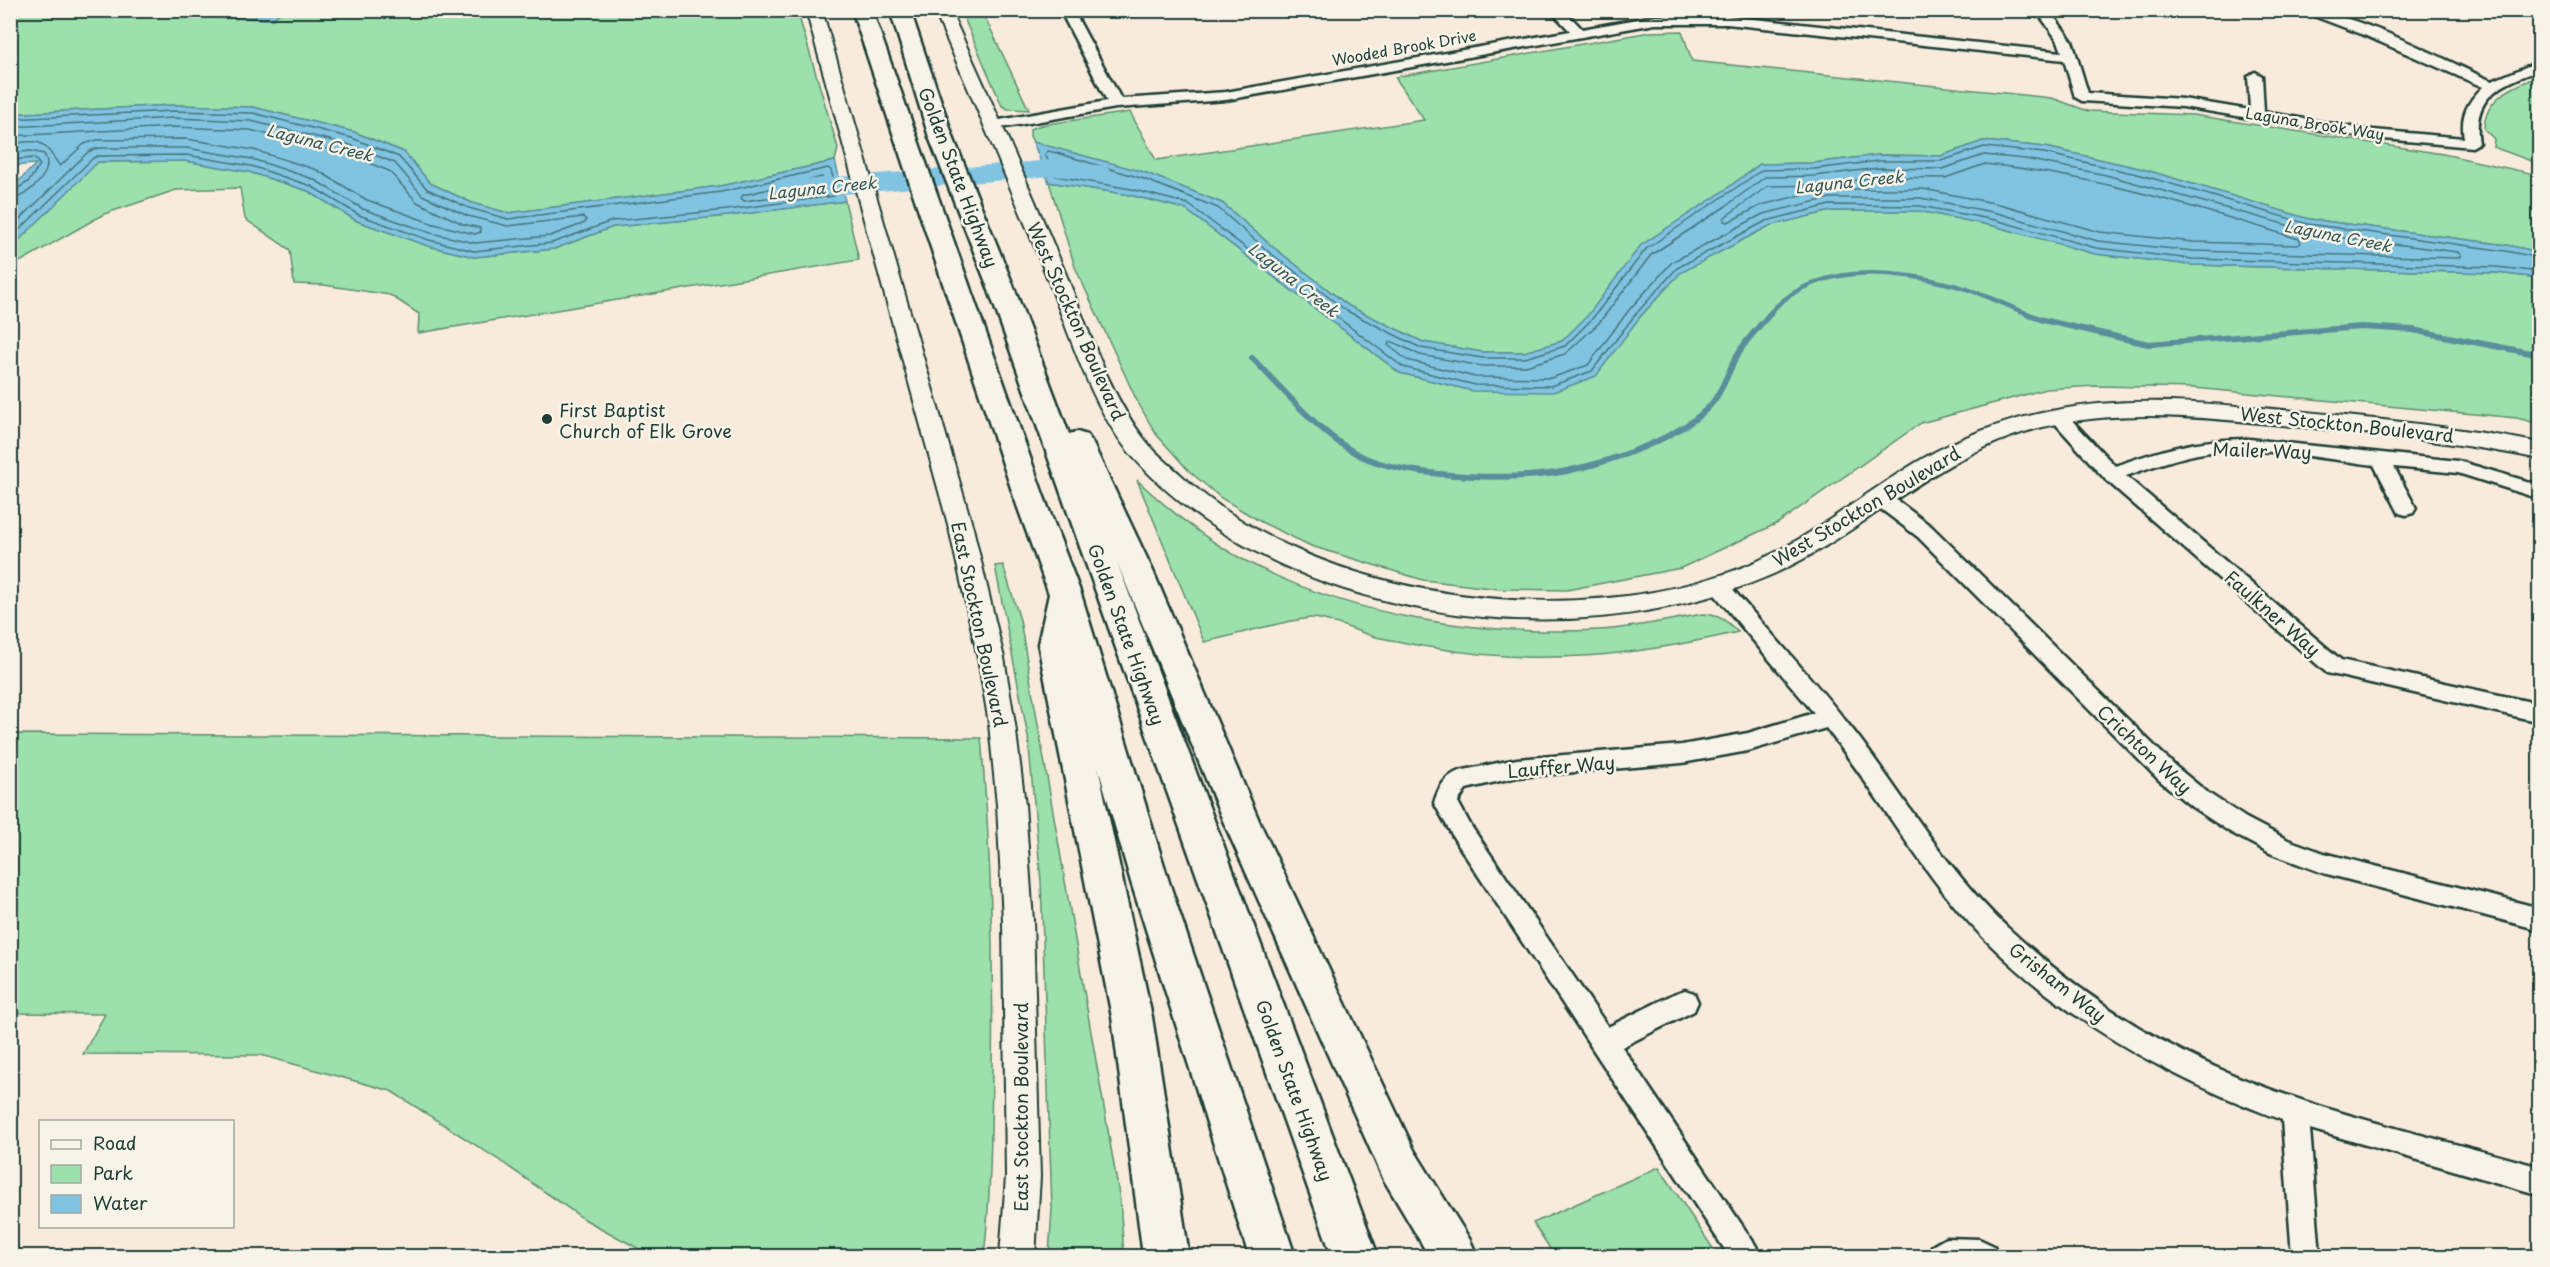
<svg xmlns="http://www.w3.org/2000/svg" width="2550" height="1267" viewBox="0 0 2550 1267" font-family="'Playpen Sans',sans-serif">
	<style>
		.green { fill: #9ce0ab; stroke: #5e8e70; stroke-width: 1.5 }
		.water { fill: #81c4e2; stroke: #5a8e9c; stroke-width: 1.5 }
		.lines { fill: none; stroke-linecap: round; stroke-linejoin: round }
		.shore { stroke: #46737a; stroke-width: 1.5 }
		.stream-far1 { stroke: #5a8e9c; stroke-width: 4.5 }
		.stream { stroke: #5a8e9c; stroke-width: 6 }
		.river { fill: #81c4e2; fill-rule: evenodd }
		.minor-casing { stroke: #1f3d34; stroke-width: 5 }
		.tertiary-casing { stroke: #1f3d34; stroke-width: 4 }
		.motorway-casing { stroke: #1f3d34; stroke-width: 5 }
		.minor { fill: #f7f3e8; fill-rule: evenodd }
		.tertiary { fill: #f7f3e8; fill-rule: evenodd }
		.motorway { fill: #f7f3e8; fill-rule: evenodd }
		.poi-dot { fill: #1f3d34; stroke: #f7f3e8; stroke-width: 2 }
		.labels { text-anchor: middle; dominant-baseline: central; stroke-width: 5; stroke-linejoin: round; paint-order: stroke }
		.far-street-label { font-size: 15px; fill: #1f3d34; stroke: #f7f3e8 }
		.far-water-label { font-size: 16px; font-style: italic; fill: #335857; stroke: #f7f3e8 }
		.street-label { font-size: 18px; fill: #1f3d34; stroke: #f7f3e8 }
		.poi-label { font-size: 18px; fill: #1f3d34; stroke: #f7f3e8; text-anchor: start }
	</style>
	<rect width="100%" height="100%" fill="#f8ebdc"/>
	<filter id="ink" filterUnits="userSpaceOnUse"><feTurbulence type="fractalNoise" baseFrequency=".0167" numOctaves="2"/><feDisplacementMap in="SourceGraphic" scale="12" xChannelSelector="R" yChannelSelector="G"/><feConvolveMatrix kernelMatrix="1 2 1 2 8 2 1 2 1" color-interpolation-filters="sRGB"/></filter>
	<g filter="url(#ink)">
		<!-- green -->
		<g class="green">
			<polygon points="282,10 797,10 838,148 835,161 720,186 508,213 472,203 430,183 404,152 354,132 253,107 173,105 11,114 11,11 272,19"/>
			<polygon points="961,11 982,11 1029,110 1008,109 1002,106"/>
			<polygon points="1682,31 1692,61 2052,98 2088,111 2193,115 2443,154 2539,175 2539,252 2507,245 2309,219 2143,169 2045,147 1983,141 1941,156 1878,155 1814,163 1760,164 1718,195 1562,341 1525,352 1482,352 1423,342 1349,306 1273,247 1222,203 1143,172 1033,142 1030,136 1030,129 1041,125 1130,112 1156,160 1424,120 1395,77 1650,32"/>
			<path d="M2539 76V164L2493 147 2494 139 2484 129C2485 96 2514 87 2539 76Z"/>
			<polygon points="185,161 249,172 308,191 357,221 428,246 474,257 554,249 613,227 728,216 845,201 859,260 418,333 419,314 390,295 324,285 294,284 290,250 245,219 240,188 176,190 104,214 11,267 11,248 97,162"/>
			<polygon points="1049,182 1130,195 1185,209 1400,373 1474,391 1639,318 1680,273 1769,226 1830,211 1919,211 1994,226 2095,254 2192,265 2497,273 2539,278 2539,424 2517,418 2194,388 2096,386 2046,389 1921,423 1778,523 1681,568 1567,590 1499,589 1423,580 1311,546 1263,523 1221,498 1189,471 1156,434 1137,401 1075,267"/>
			<path d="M1137 480C1169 510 1203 538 1242 559 1349 617 1479 636 1599 630 1634 628 1669 620 1702 614 1720 615 1726 620 1738 632 1636 656 1539 666 1435 648 1415 645 1396 641 1376 637 1361 633 1325 617 1311 618 1276 622 1238 635 1204 642Z"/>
			<polygon points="1003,565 1020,620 1120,1200 1124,1256 1049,1256 1052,1209 1041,881 1028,736 995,566"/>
			<path d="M11 734 981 738C991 849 994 959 992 1070 991 1133 991 1194 984 1256H652L584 1219 496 1158 391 1091 261 1055 83 1054 105 1014 11 1013Z"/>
			<polygon points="1659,1167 1718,1256 1555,1256 1533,1223"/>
		</g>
		<!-- water -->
		<g class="water">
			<polygon points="28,10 282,10 282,11 273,19"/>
			<polygon points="173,105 253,107 354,132 404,152 430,183 472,203 508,213 720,186 835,161 845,201 728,216 613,227 554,249 474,257 428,246 357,221 308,191 249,172 185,161 98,162 11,248 11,189 36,164 11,166 11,114"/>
			<polygon points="1983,141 2045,147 2143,169 2309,219 2507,245 2539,252 2539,278 2497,273 2192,265 2095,254 1994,226 1919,211 1830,211 1769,226 1680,273 1639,318 1596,376 1553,392 1473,391 1400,373 1185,209 1130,195 1049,182 1033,142 1144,172 1222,203 1273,247 1349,306 1423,342 1482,352 1524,352 1562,341 1588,315 1641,245 1718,195 1760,164 1814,163 1878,155 1941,156"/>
		</g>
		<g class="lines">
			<!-- shore -->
			<g class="shore">
				<polyline points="188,10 269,13 273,10"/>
				<polyline points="10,119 173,111 253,113 352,138 399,157 427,189 469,208 508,219 721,192 828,168 831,170 837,193 834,196 727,210 612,221 552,243 474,251 429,240 359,215 311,186 251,166 186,155 98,156 93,158 10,239"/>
				<polyline points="10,127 173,118 251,121 350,145 395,163 422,195 468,216 508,226 583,217 586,220 585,223 550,236 475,243 431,233 363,209 313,179 252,159 186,148 98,148 88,152 10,229"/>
				<path d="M10 136 173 127 250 130 347 154 389 171 417 202 463 224 480 228 481 232 475 234 434 224 367 200 317 170 254 150 186 139 97 140 84 144 60 166C41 140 44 139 10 144"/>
				<path d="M10 153 31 151 44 154C56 173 27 196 10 201"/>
				<polygon points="1984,155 2025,159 2106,175 2323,235 2458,252 2461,256 2458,258 2193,251 2098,241 1997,213 1921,198 1830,198 1763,214 1672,262 1629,310 1588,365 1551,378 1475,377 1407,360 1388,345 1391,341 1420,355 1482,366 1526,366 1565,354 1598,324 1651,255 1726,206 1765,177 1815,176 1879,168 1942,169"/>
				<polyline points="10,160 34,158 40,165 28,182 10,193"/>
				<path d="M1985 164C2093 175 2195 207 2299 239L2301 243 2298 245 2194 242 2100 232 1999 204 1923 189H1835L1832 186 1834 183 1879 177 1945 178Z"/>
				<polygon points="822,177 827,186 825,190 744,201 741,198 743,195"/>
				<polygon points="1820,185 1822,187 1820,190 1762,205 1728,222 1724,221 1725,217 1768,186"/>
				<polyline points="2540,258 2506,251 2308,224 2141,175 2044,153 1984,147 1941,161 1879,161 1814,169 1762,170 1646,249 1592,319 1565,346 1525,358 1482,358 1421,348 1347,311 1269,252 1218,208 1141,178 1057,153 1048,151 1045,154 1055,176 1131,189 1188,204 1403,367 1475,385 1551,386 1592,371 1635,315 1677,268 1766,221 1830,205 1920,206 1995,220 2096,248 2192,259 2497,267 2540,272"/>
			</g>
			<!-- stream-far1 -->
			<path class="stream-far1" d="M1768 315C1813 263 1889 269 1949 284 1977 290 2004 305 2031 315"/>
			<!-- stream -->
			<g class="stream">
				<polyline points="2027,314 2043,320 2148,344 2361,327 2413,330 2540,355"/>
				<path d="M1252 358C1284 390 1326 442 1368 459 1415 478 1518 481 1567 471 1610 462 1685 437 1713 402 1725 386 1730 365 1741 349 1749 337 1760 325 1770 314"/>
			</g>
			<!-- river -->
			<polygon class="river" points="1052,160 1107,166 1111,172 1107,178 1097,180 1052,176 788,199 778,196 774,190 778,184 788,181"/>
			<!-- minor casing -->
			<g class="minor-casing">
				<g id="minor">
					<path d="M1060 10H1073L1121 99 1226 92 1570 31 1550 10H1564L1582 29 1655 16H1727L2062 52 2058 41 2036 10H2049L2072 41 2088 93 2183 99 2250 110 2248 76 2255 72 2262 76 2264 112 2362 129 2464 138C2460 116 2467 102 2483 87L2364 35 2298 10C2353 10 2440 58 2492 81L2540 61V70C2501 85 2471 95 2479 143L2472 147 2362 137 2183 107 2082 101 2075 97 2064 60 1727 24H1655L1226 100 1116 108 994 129 989 128 987 125 989 122 994 121 1107 101Z"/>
					<path d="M2059 411 2065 413 2115 466C2163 449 2198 439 2249 439L2458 461 2540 485V499L2458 473 2394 467 2416 508 2413 513 2406 515 2399 513 2374 465C2325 459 2270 448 2221 451 2188 453 2157 465 2126 476L2341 660 2540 704V722L2327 673 2105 479 2053 421 2050 417 2053 413Z"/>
					<polygon points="1880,491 1887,493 1932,527 2175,766 2208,793 2246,818 2288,840 2324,853 2540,908 2540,930 2323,873 2272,854 2230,832 2192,807 2159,780 1918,537 1873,503 1870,498 1873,493"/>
					<path d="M1718 577 1725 580C1770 633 1818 684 1860 739 1908 803 1949 873 2008 928 2069 985 2139 1033 2215 1067 2318 1113 2431 1136 2540 1167V1195L2310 1129 2320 1256H2292L2282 1120C2155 1073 2035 1005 1948 898 1904 843 1869 783 1826 728L1748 751 1682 763 1517 777 1466 789 1458 802 1471 826 1608 1027 1676 993 1685 990 1694 993 1698 1002 1694 1011 1622 1047 1756 1246 1760 1256H1729L1455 840 1434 803C1438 789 1444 777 1459 771L1517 759 1682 745 1748 733 1814 713 1711 590 1708 585 1711 580Z"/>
					<polygon points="1946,1238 1979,1239 1994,1246 1998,1256 1928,1256 1932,1246"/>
				</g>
			</g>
			<!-- tertiary casing -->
			<g class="tertiary-casing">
				<g id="tertiary">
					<polygon points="806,10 822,10 973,528 1004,658 1015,724 1025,805 1033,921 1040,1177 1035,1256 1000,1256 1006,1177 1003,921 997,805 989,724 978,658 949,528"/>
					<path d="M934 10H950C990 97 1028 184 1065 272 1088 327 1108 393 1145 440 1155 453 1168 463 1180 474 1316 602 1575 634 1746 566 1810 540 1863 493 1922 459 1962 436 2006 420 2051 411 2132 394 2214 404 2296 411 2378 419 2459 427 2540 443V459C2461 443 2382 434 2302 427 2216 419 2128 407 2043 427 1934 453 1863 537 1764 578 1566 660 1279 621 1133 457 1092 410 1070 335 1047 277 1011 188 973 99 934 10Z"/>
				</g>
			</g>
			<!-- motorway casing -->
			<g class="motorway-casing">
				<g id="motorway">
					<polygon points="852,10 872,10 1044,497 1081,594 1169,882 1295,1256 1249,1256 1131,882 1098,767 1152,1017 1189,1256 1143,1256 1112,1017 1038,644 1049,594 1014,497"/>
					<polygon points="890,10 910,10 953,137 1013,285 1069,434 1077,432 1087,435 1092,442 1153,571 1260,823 1414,1150 1470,1240 1477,1256 1429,1256 1384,1180 1224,823 1117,562 1378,1256 1332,1256 987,285 929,137"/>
				</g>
			</g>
			<!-- minor -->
			<use href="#minor" class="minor"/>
			<!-- tertiary -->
			<use href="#tertiary" class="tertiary"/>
			<!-- motorway -->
			<use href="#motorway" class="motorway"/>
		</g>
	</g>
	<!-- markers -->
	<circle class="poi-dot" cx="547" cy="419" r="6"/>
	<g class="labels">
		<!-- far-street labels -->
		<g class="far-street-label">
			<text transform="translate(1404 47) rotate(-10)">Wooded Brook Drive</text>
			<text transform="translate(2315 123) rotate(9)">Laguna Brook Way</text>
		</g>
		<!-- far-water labels -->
		<g class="far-water-label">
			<text transform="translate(320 142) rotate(14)">Laguna Creek</text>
			<text transform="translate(1849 181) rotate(-6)">Laguna Creek</text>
			<text transform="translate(822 187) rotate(-6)">Laguna Creek</text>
			<text transform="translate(2338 235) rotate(11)">Laguna Creek</text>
			<text transform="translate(1294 279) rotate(38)">Laguna Creek</text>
		</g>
		<!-- street labels -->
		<g class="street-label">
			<text transform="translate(959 177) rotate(69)">Golden State Highway</text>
			<text transform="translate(1077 321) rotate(66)">West Stockton Boulevard</text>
			<text transform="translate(2347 424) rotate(6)">West Stockton Boulevard</text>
			<text transform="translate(2262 450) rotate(2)">Mailer Way</text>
			<text transform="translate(1866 506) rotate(-31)">West Stockton Boulevard</text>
			<text transform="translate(2273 613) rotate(41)">Faulkner Way</text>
			<text transform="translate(980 624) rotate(78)">East Stockton Boulevard</text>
			<text transform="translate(1127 634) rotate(70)">Golden State Highway</text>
			<text transform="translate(2145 749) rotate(43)">Crichton Way</text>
			<text transform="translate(1561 766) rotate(-5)">Lauffer Way</text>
			<text transform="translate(2058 982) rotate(38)">Grisham Way</text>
			<text transform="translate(1295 1090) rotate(70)">Golden State Highway</text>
			<text transform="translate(1020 1107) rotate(-90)">East Stockton Boulevard</text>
		</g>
		<!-- poi labels -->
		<g class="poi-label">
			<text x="559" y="409">First Baptist<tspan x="559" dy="21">Church of Elk Grove</tspan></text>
		</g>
	</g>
	<!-- margin -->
	<rect width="2550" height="1267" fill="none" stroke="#f7f3e8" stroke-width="36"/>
	<rect x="18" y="18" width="2514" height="1231" fill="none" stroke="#1f3d34" stroke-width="2" filter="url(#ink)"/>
	<!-- legend -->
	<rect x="39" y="1120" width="195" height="108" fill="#f7f3e8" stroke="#a1aaa0" stroke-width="1.5"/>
	<rect x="51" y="1140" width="30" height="9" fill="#f7f3e8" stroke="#a1aaa0" stroke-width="1.5"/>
	<text x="93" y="1150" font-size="18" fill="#1f3d34">Road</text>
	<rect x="51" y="1165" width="30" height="18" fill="#9ce0ab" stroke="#a1aaa0" stroke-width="1.5"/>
	<text x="93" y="1180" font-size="18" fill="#1f3d34">Park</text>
	<rect x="51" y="1195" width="30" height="18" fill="#81c4e2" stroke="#a1aaa0" stroke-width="1.5"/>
	<text x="93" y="1210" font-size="18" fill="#1f3d34">Water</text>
</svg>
